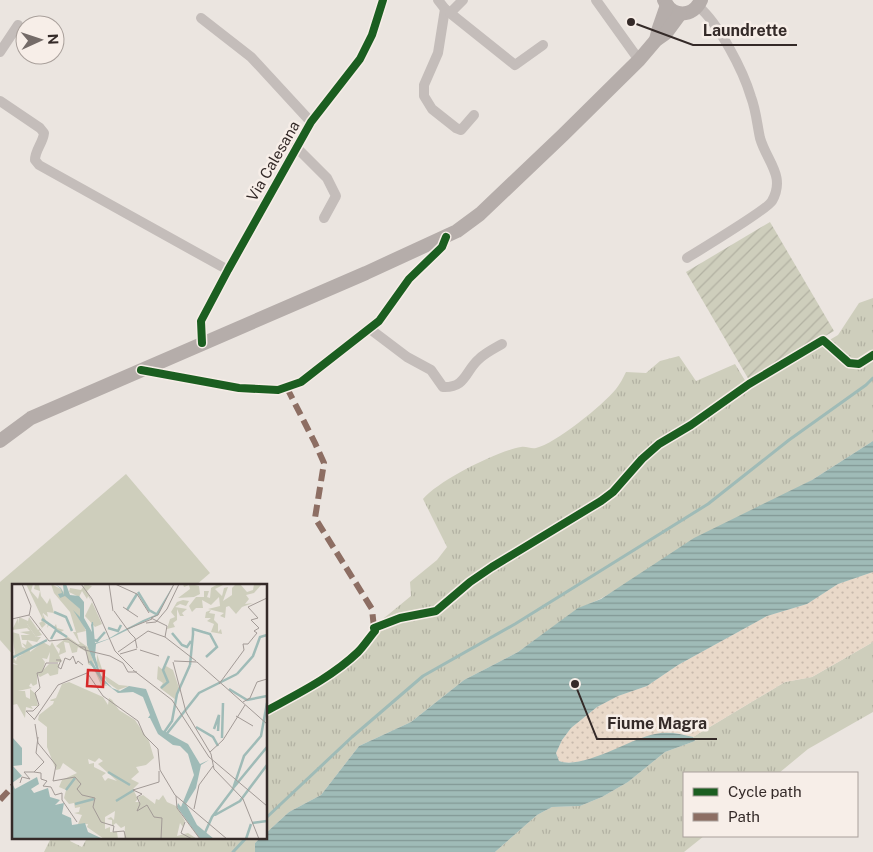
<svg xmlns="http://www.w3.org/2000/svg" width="873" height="852" viewBox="0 0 873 852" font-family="'Public Sans',sans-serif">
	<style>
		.grass { fill: url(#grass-tufts) }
		.sand { fill: url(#sand-dots) }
		.park { fill: #cecebc }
		.garden { fill: url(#garden-furrows) }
		.water { fill: url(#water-rules) }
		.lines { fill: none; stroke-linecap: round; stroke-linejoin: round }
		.stream { stroke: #9fbbb7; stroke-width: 3 }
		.street { stroke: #c4bdba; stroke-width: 10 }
		.secondary { stroke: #b5adaa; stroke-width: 14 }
		.quiet { stroke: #8d6e63; stroke-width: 6; stroke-dasharray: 12 6; stroke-linecap: butt }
		.cycleway-casing { stroke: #f7eee8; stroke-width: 11 }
		.cycleway { stroke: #1b5e20; stroke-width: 8 }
		.labels { text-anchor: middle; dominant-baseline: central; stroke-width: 5; stroke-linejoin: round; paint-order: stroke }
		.street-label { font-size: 15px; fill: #342a28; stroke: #f7eee8 }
		.inset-river { fill: none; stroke: #9fbbb7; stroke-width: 2.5 }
		.inset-road { fill: none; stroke: #a29a96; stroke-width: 1 }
		.view { fill: #d62828; fill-opacity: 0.15; stroke: #d62828; stroke-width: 2.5 }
		.inset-edge { fill: none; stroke: #342a28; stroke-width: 2.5 }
		.leader { fill: none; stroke: #342a28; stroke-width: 2 }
		.callout-dot { fill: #342a28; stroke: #f7eee8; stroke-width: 2 }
		.callout-label { font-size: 16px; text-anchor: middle; font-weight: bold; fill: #342a28; stroke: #f7eee8; stroke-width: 5; stroke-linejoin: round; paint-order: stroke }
	</style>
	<defs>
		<pattern id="grass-tufts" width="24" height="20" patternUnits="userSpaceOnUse" patternTransform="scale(1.25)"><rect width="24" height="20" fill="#cecebc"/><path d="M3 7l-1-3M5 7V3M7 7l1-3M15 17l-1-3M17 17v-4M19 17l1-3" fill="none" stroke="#b2b1a2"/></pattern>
		<pattern id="sand-dots" width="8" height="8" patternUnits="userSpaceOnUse" patternTransform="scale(1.25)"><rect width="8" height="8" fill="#e9d9c9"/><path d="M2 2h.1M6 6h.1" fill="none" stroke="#c8baad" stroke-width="1.8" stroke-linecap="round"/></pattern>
		<pattern id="garden-furrows" width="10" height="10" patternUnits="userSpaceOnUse" patternTransform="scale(1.25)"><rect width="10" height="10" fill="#cecebc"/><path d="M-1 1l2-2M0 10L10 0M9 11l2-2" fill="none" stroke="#b2b1a2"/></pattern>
		<pattern id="water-rules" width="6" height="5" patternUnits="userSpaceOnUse" patternTransform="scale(1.25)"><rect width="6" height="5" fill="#9fbbb7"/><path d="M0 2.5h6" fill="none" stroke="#829895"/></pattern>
	</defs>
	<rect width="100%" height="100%" fill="#ebe5e0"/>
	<!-- grass -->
	<g class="grass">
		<path d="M873 298V441L812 480 600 599 578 609 518 652 464 680 411 722 359 746 321 795 289 812 266 833V714L306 693 351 662 378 634V623L411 596 410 582 437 560 447 547 423 499C438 481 497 451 521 447 526 446 531 449 536 448 555 444 603 405 616 389 620 384 623 378 626 372L646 373 660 361 679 356 696 381 735 364 749 387 838 335 859 303Z"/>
		<polygon points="873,642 873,712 808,749 779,773 684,773 684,836 704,836 684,852 495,852 537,815 552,807 580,806 602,797 628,782 665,752 695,741 693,737 785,682 812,677"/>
		<polygon points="51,838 71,838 70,841 82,847 87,838 260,838 255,843 255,852 44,852"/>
	</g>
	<!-- sand -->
	<path class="sand" d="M873 572V642L812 677 785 682 693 737C685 735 674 731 666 733 638 737 584 770 559 761L556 753 562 740 571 728 597 707 618 696 647 686 678 665 767 616 807 604 838 584Z"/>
	<!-- park -->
	<polygon class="park" points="126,474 210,573 195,586 14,586 14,656 0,640 0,582"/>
	<!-- garden -->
	<polygon class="garden" points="770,222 834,331 749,380 686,272"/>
	<!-- water -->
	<path class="water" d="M873 441V572L838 584 807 604 767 616 678 665 647 686 618 696 597 707 571 728 562 740 556 753 559 761C583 770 629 739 655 734 668 731 680 734 693 737L695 741 665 752 628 782 602 797 580 806 552 807 537 815 495 852H255V843L260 838H266V833L289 812 321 795 359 746 411 722 464 680 518 652 578 608 601 599 694 538 812 480Z"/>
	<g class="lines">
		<!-- stream -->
		<g class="stream">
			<polyline points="266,818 352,737 423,676 515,624 708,504 789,440 866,385 873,378"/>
			<polyline points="233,852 246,838"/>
		</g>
		<!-- street -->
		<g class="street">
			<polyline points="438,0 445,9 515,65 543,45"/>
			<polyline points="596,0 639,60"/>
			<polyline points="445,9 438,53 424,85 424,96 432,109 456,128 461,130 474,115"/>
			<polyline points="450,13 463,0"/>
			<polyline points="201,18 251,57 311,122"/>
			<polyline points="0,52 18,25"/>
			<path d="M0 101 40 128 44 133C43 143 35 150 35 160L39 165 228 270"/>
			<polyline points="296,147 327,178 336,196 324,218"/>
			<path d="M687 258C700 250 768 209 772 201 786 176 767 162 760 138 757 124 756 110 751 97 743 70 719 24 698 6"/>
			<path d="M370 329 407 357 431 370 443 387C466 388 465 371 479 359 485 353 495 348 502 344"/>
			<polyline points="202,343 201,321 228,270 311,122 360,59 372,35 383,0"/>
			<polyline points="141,370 239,388 278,390 301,382 379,321 409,279 442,247 446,237"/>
		</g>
		<!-- secondary -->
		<g class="secondary">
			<path d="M664 0C672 18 693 18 701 0"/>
			<polyline points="656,40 659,28 667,5"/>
			<polyline points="0,441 31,418 366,273 457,231 480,214 563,135 639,60 656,40 666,33 680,14"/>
		</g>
		<!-- quiet -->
		<g class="quiet">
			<polyline points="287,388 315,443 324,463 315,518 372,609 374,628"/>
			<polyline points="0,800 14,785"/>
		</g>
		<!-- cycleway casing -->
		<g class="cycleway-casing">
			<g id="cycleway">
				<polyline points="202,343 201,321 228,270 311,122 360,59 372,35 383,0"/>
				<polyline points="141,370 239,388 278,390 301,382 379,321 409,279 442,247 446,237"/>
				<path d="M266 711C297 694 332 677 358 652 364 646 369 638 375 631L374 628 400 618 436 611 470 582 492 567 601 501 613 492 642 459 659 444 691 425 749 384 823 340 849 363 859 364 873 355"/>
			</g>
		</g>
		<!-- cycleway -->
		<use href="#cycleway" class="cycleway"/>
	</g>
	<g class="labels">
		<!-- street labels -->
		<g class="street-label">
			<text transform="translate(273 161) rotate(-60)">Via Calesana</text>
		</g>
	</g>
	<!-- overview -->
	<g transform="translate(12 584)">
		<rect width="255" height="255" fill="#ebe5e0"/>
		<path d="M39 0 49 5 68 25V34L74 47 65 49 67 57 77 64 84 86 95 102 89 101 81 83 76 80 75 68 51 55 55 53 46 46 37 41 35 44 36 40 29 37 31 30 35 39 42 43 44 40 45 44 52 46 49 48 66 60H68L61 48H64L58 28 42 9ZM73 0 80 2 75 7 90 40 83 43 73 32 80 18 76 12 75 15 70 7 67 13 57 8 58 4 69 6ZM0 48 7 50 10 63 18 66 16 70 3 71ZM85 70 92 91 107 101 117 102 106 106 95 98 85 80ZM146 82 151 86 154 82 161 86 167 104 164 116 148 104 151 99 145 95Z" fill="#cecebc"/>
		<path d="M171 0 183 1 187 2 188 10 182 13 166 14 178 5 177 1 172 3ZM206 0 211 1 203 5 210 12 212 4 216 3 211 17 220 11V4L224 0H228L235 8 241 6 242 0H250L242 9 234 11 237 15 233 20 241 19 230 23 224 30 217 22 214 23 213 34 208 32 212 29 196 25 208 22 207 13 199 21 190 16 191 24H184L180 28 177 22 184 13H192V7H197L195 13 198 14 199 4ZM171 16 177 17 174 22 168 20 163 23 175 25 170 29 172 32H168L165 25V36L161 39 163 43 155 45 158 35 163 33 159 28 165 18ZM199 26 197 29 203 30 202 36 206 40V48L209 45 210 50 199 48 202 40 195 37 199 34H193L194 28ZM6 34 7 40H15L24 53H29L25 58 15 56 21 62 17 64 18 68 31 58 38 62 40 58 47 70 48 65 44 62 53 55 66 62 65 68 60 69 57 59 52 58 54 68 47 71 50 78H37L38 68 35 75 30 74 33 78 31 86 37 80H47L46 90 38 92 36 89 28 93 25 90V100L21 102 19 99 17 102 20 104 6 107H13L14 113 18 115V105L24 110 26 122H19L21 125 14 123 13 134 5 120 0 121V80L6 81 0 78V72L3 70 0 68V66L3 71 1 73 4 77 5 73 17 67 6 69V60L8 65 15 66 10 59 14 61 15 56H10L9 51H18L8 48 18 47 15 44 0 46ZM57 98 91 113 96 121 97 114 100 116 107 126 123 136 137 157 142 174 134 181 124 183 127 188 119 195 127 199 121 205 126 215 123 218H128L126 213 131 211 143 220 144 215 147 216 151 211 155 218 164 222 173 237 171 243 168 239 165 252 176 249 185 255H112L113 242 109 244 104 239 100 242V236L95 235 99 233 102 236 103 227 93 233V245L98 243V248H105L106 255H92L75 243 76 240H66L70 231 62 229 67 228 68 223 63 224 62 219 57 220 52 214 54 206 47 203 50 196 65 189 51 179 48 185 44 186 35 163V143L26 136 27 131 41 120 42 117H39L38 116 44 114 50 100ZM87 174 91 177 86 180 105 197 96 194 93 197 90 192 94 189 82 183V179L77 180 76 175 83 178Z" fill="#cecebc" fill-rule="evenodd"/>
		<path d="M14 0H21L19 7 26 15 28 7 22 5 23 0H27L29 12 35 20 38 14 42 29 35 28 36 33 31 29 30 34ZM7 33 16 37 17 33 26 46 30 44 27 39 31 37 34 40 27 47 30 51 24 53 15 40H7Z" fill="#cecebc"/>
		<path d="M43 0 49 4 52 11 51 0H54L58 11 67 12 72 18V34L80 48 79 41 80 38H81L83 59 87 58 96 55 106 49 131 36 143 31 162 0 146 31 97 55 84 60 83 72 89 92 100 104 108 107 117 102 134 105 150 146 176 160 188 180 197 176 189 181 184 204 174 220 185 241 202 255H188L165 223 166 219 169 223 182 191 176 170 168 162 161 161 146 150 138 134H136L138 131 131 113 121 108 106 109 89 96 75 61 74 46 61 26 68 33V25L53 12 48 14 46 10 50 9 49 5ZM0 153 10 164V181L1 182 10 192 0 199 3 205 25 193 27 200 19 205 22 209 36 204 38 213 48 216 43 221 52 219 50 230 59 234 60 241 73 239 76 248 91 255H0Z" fill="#9fbbb7"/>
		<path class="inset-river" d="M126 8 137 26 144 30M115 26 125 10M42 28 54 33 60 47M30 35 44 45M96 44 106 47 109 41M191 48 198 50 205 63 194 73M160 49 170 61 175 63 179 57M181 51V45L191 48M39 55 44 46 55 53M82 56 85 57 93 48M0 74 35 56M78 77 93 100M178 81 181 50M225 90 241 72 248 53 255 51M149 104 156 98 151 86 157 72M217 105 235 116 255 112M184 143 201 153 206 162M202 145 207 131 206 147M151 150 160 137 165 110 178 81M153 152 187 109 225 90M210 154 211 119M96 188 118 201M222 203 255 163M54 206 63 194M104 217 122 206M63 220 82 215M203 231 228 217 255 181M240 239 255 237M192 251 200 233 221 205 232 172 249 152 255 119M234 255 239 240"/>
		<path class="inset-road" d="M10 0 19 22 17 32M69 0 80 15 103 67 121 85M97 0 101 27M103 0 125 10 137 29M111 23 126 33M102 27 118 49M18 32 37 57 56 55 73 66 98 72M246 34 236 23 255 14M0 35 17 31M134 39 144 38 155 25 167 0M115 45 140 35M136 47 153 53 184 77M118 49 123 54 125 64M153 53 155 42 139 34 146 31 162 0M68 63H73L77 79M128 66 147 72M106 68 136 47M108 70 125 65M98 72 111 79 116 88H125M44 76H49L46 83 49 85 53 74 58 76 61 72 64 80 66 77 71 81M162 77 185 78 255 140M161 78 174 128 199 170 202 185 231 215 247 255M121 86 160 116 197 173 255 222M76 90 91 112 126 137 132 151 146 165 148 186 163 211 215 255M207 100 232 66 231 60H236L245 49 242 47 247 44 239 36 246 34M231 118 238 114 245 98 255 95M224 132 241 142M22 135 14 127H21L27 121 23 109 28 104 25 89 30 88 34 79H46M22 136 46 101 75 89M23 140 26 159 44 181 41 197 63 193 69 200 65 205 70 211 83 214 81 223 89 238 102 242 101 248 112 247 114 255M26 153 24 169 32 178 22 188 29 189V195L35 197 31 202 39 203 43 211 50 209V216L65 238M198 168 211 156 233 121M8 199 10 193 18 195 12 188H22M121 206 130 210 125 213 128 220 125 227 135 221 142 233 150 234 149 255M121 206 147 198V187M164 212 165 224 188 255M182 225 187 201 201 182M173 238 169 249 180 255"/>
		<path class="view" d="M76 86 92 87 91 103 75 102Z"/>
		<rect width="255" height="255" class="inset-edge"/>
	</g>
	<!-- callouts -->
	<path class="leader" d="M631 22L693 45H797M575 684L597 739H717"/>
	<g class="callout-dot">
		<circle cx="631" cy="22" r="5"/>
		<circle cx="575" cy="684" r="5"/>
	</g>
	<g class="callout-label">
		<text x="745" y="36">Laundrette</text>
		<text x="657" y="729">Fiume Magra</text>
	</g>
	<!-- legend -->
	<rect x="683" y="772" width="175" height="65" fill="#f7eee8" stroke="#a9a09b"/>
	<rect x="693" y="788" width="25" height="8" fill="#1b5e20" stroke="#a9a09b"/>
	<text x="728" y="797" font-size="15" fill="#342a28">Cycle path</text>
	<rect x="693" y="813" width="25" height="8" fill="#8d6e63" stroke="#a9a09b"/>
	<text x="728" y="822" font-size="15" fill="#342a28">Path</text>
	<!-- north arrow -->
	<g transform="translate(40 40) rotate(87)"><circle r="24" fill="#f7eee8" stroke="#a9a09b"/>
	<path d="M0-4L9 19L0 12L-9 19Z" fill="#746b68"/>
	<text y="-8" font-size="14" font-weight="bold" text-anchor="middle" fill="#342a28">N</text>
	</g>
</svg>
